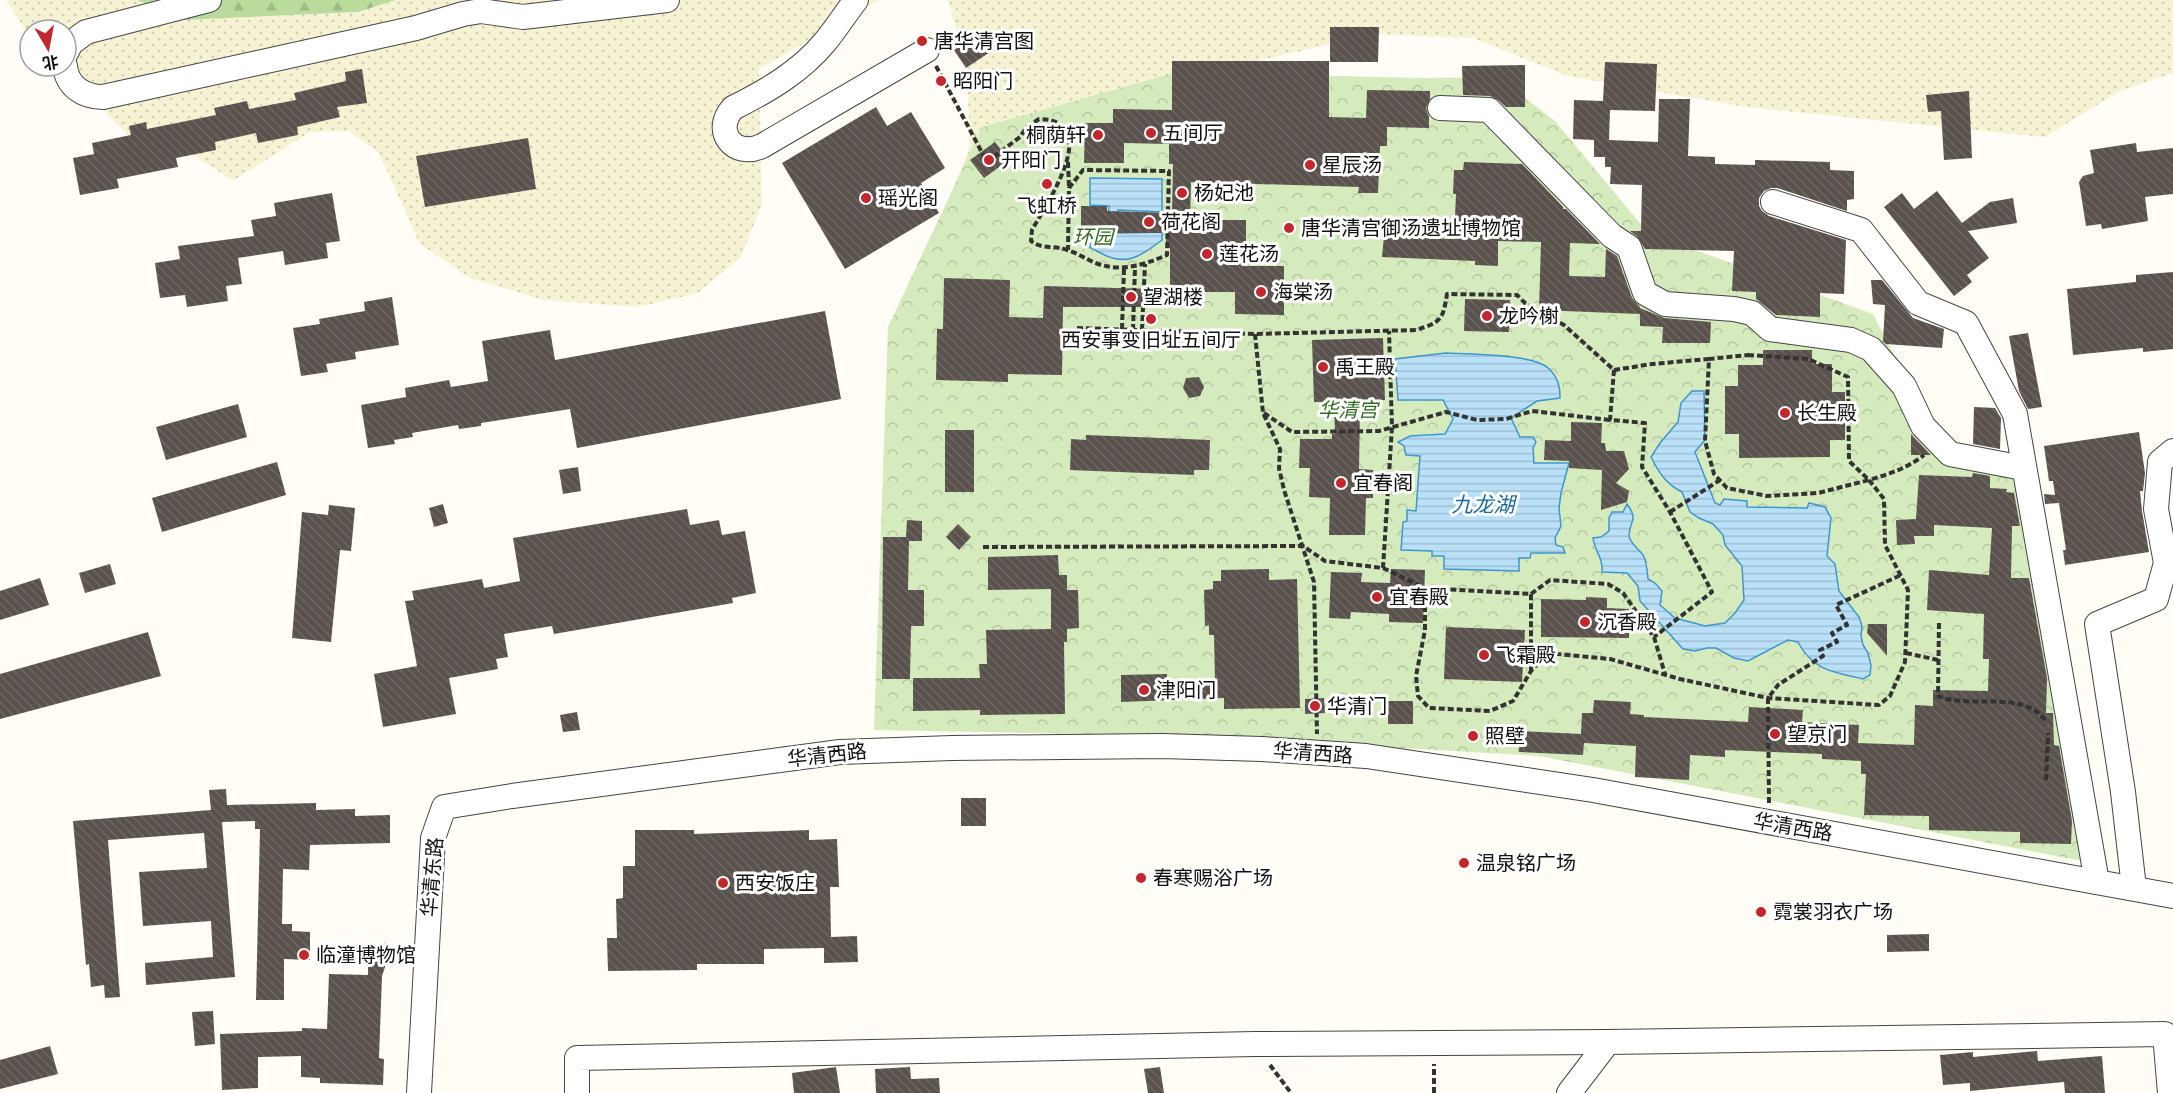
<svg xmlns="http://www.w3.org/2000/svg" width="2173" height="1093" viewBox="0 0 2173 1093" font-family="'Zilla Slab','Noto Sans SC',serif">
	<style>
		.farmland { fill: url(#farmland-dots) }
		.forest { fill: url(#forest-firs) }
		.park { fill: url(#park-crowns) }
		.water { fill: url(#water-rules); stroke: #3f96cf; stroke-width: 1.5 }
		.building { fill: url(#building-back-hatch) }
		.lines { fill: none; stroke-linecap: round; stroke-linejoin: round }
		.minor-casing { stroke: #444; stroke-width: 26 }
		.path { stroke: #333; stroke-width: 4; stroke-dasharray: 6 3; stroke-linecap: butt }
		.minor { stroke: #fff; stroke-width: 24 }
		.poi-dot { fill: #c4262e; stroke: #fff; stroke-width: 2 }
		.labels { text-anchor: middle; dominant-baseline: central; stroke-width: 6; stroke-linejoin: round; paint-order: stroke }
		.poi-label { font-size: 20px; fill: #111; stroke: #fff; text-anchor: start }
		.park-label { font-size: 20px; font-style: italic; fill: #2f6b1f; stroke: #fff }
		.street-label { font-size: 20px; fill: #111; stroke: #fff }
		.water-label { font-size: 21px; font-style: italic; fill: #1768a6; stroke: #fff }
	</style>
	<defs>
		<pattern id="farmland-dots" width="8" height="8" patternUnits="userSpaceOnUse" patternTransform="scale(1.5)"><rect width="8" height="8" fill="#f6f3d4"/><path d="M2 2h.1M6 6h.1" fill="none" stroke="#d2cfb5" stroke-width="1.8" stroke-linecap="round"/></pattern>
		<pattern id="forest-firs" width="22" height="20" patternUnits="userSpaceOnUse" patternTransform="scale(1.5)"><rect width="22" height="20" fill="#b9dc9c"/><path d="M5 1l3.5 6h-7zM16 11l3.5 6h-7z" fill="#9ebc85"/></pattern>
		<pattern id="park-crowns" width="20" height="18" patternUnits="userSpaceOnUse" patternTransform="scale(1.5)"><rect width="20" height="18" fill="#d5ebbd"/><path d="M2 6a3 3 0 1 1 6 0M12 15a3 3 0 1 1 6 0" fill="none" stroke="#b6c8a1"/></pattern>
		<pattern id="water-rules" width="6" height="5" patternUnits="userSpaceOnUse" patternTransform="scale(1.5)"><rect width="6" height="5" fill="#b9e0f7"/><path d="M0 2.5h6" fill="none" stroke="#9ebfd3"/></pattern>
		<pattern id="building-back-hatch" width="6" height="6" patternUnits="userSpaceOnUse" patternTransform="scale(1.5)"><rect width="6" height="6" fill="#5a524d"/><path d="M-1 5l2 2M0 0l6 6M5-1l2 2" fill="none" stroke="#6d6662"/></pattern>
	</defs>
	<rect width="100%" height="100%" fill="#fffdf5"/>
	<!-- farmland -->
	<g class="farmland">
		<polygon points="6,0 137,0 184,20 358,12 395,0 879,0 759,69 762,204 741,257 698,293 637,307 544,300 470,278 420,244 379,153 349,131 310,132 233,181 195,156 140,147 59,66 66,66 66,30 30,30 30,37"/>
		<polygon points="948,0 2173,0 2173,73 2120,91 2045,137 1746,107 1567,76 1473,38 1373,34 1167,82 934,237 970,146 967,69"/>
	</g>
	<!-- forest -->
	<polygon class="forest" points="137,0 395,0 358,12 184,20"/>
	<!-- park -->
	<polygon class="park" points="1177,72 1418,78 1498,77 1555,121 1648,233 1873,314 1945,454 2020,480 2087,862 1539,756 1197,736 874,730 888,327 982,127"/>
	<!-- water -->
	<g class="water">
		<path d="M1090 178 1162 179V212L1118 210V233L1162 232V240C1134 261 1122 268 1090 247V236H1108L1109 206 1090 205Z"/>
		<path d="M1446 353C1468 354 1533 354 1548 368 1558 377 1560 386 1560 398L1537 401 1511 418 1520 437H1533L1536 442 1533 448 1534 463H1569L1561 493 1559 508 1561 526 1555 538 1556 545 1563 547 1565 553H1531L1530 558H1519V571L1444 569V556H1432V551L1401 550 1403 522 1407 521V510L1416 511 1420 456 1406 455 1404 446 1398 442 1410 436 1445 434 1453 419 1443 400H1398L1395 359Z"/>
		<path d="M1692 391H1704L1705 440 1695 452 1715 503 1720 505 1724 499 1747 501V507L1807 508 1809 503 1825 507 1831 518 1827 556 1835 564 1839 591 1859 617 1862 626 1861 636 1863 645 1868 653 1871 665 1870 675 1863 679C1834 672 1813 671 1798 642L1788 640 1748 661 1734 658 1716 648H1707L1695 651 1683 649 1640 601 1638 586 1627 573 1602 572C1603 556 1595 553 1593 538L1601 537 1609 531V518L1612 512H1623L1627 504C1639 521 1630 519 1629 535 1629 543 1639 549 1643 555 1647 562 1647 571 1648 579L1655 583 1662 591 1660 605 1675 618 1705 626 1725 623 1735 613 1744 600 1742 566 1725 545 1723 535 1713 524 1699 518 1690 512 1682 492C1666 484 1659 473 1651 457L1660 443 1678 422 1681 403Z"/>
	</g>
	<!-- building -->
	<g class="building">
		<polygon points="1330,27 1379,27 1378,62 1330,62"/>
		<polygon points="984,30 996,48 966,68 954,50"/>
		<polygon points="1172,61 1329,61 1329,117 1366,118 1367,90 1430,91 1430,99 1426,108 1429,117 1429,128 1387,127 1387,146 1380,146 1378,193 1358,193 1359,187 1191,182 1190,220 1246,220 1246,266 1284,266 1284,315 1235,314 1235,292 1170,292 1170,248 1166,248 1166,233 1107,233 1107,235 1081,235 1081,206 1107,206 1107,211 1172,213 1173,164 1169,164 1169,144 1124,143 1124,163 1084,163 1085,123 1113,123 1113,109 1172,110"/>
		<polygon points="1605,62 1657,64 1655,111 1610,110 1609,140 1658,142 1659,99 1690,99 1688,156 1715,157 1715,164 1755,165 1755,160 1830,162 1830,170 1854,171 1854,199 1847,200 1847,211 1777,188 1771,188 1764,191 1759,198 1759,206 1762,211 1769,216 1846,240 1844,294 1820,293 1820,317 1776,315 1756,299 1756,292 1732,291 1734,251 1645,249 1637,236 1630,231 1641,231 1642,185 1610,184 1611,167 1605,167 1605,157 1594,157 1594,140 1573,139 1574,100 1603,101"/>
		<polygon points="1525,65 1525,107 1506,107 1498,100 1490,96 1463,95 1462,66"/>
		<polygon points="362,69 367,103 337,107 340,117 297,127 298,135 258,143 256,133 215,142 216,150 176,158 178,167 117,179 119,188 80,195 73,158 94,154 92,143 131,135 129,126 146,122 147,129 216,115 214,108 247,101 249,109 296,100 294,93 346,81 345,72"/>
		<polygon points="1969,91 1972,158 1944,160 1941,111 1928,112 1926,95"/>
		<polygon points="876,107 887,126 911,112 945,168 921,183 939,213 845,269 782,163"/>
		<polygon points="528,138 536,189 425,207 416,156"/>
		<polygon points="995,142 1009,160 984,178 970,160"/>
		<polygon points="2136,143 2137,152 2173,148 2173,194 2145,197 2148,221 2102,229 2101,224 2086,226 2079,182 2083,176 2094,173 2090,150"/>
		<polygon points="1464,162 1522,164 1563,207 1563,209 1566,209 1600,244 1570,243 1569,276 1605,277 1606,249 1617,256 1632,298 1640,307 1640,314 1539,310 1541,242 1498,241 1498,266 1475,265 1475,261 1382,257 1384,236 1454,239 1456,194 1453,194 1454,170 1463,170"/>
		<polygon points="1937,191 1962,223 1990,202 2013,198 2017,223 1968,231 1989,258 1967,275 1972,282 1954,296 1884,207 1902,193 1914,209"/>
		<polygon points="332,193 340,241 326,243 328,258 285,265 283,251 238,258 242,284 226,286 228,301 187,307 185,295 160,298 155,263 180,259 178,246 254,236 251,220 276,216 274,203"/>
		<polygon points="2173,272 2173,349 2143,352 2143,348 2073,355 2067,289 2136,282 2136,275"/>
		<polygon points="944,278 1010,280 1009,317 1043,318 1044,286 1153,289 1152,307 1063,307 1062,375 1008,374 1008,382 936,380 937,329 943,329"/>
		<polygon points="1871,280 1882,280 1913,318 1944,329 1942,348 1886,344 1883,341 1885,305 1873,304"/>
		<polygon points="392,297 399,345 355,352 356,359 326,364 328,372 301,376 293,328 320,324 319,319 365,311 364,302"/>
		<polygon points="1465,299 1510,300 1509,332 1464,331"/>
		<polygon points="1640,308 1664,318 1711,322 1710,343 1662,343 1663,327 1640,326"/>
		<polygon points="825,311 841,399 577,448 570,409 481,423 481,426 459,429 458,425 412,433 413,437 394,440 395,444 368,448 361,405 406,397 405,388 449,380 451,387 488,381 482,341 550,330 555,360"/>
		<polygon points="2028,333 2042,407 2028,409 2019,391 2009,336"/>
		<polygon points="1383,338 1385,400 1367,401 1367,407 1360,408 1359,469 1373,470 1373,498 1366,498 1365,535 1329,535 1330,498 1309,497 1310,468 1299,468 1300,439 1332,439 1332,434 1335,434 1334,402 1314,402 1312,340"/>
		<polygon points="1763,350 1812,350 1812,364 1832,364 1832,392 1845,392 1845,440 1830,440 1830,457 1739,458 1739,434 1725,434 1725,386 1738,386 1738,365 1763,365"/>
		<polygon points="1199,377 1204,387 1200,396 1189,398 1183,388 1186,378"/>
		<polygon points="238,404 247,437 166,460 156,427"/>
		<polygon points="1974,407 1995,408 2001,418 2000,449 1973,444"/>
		<polygon points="1571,422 1602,423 1601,443 1605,443 1606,451 1624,451 1629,469 1616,483 1629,491 1627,502 1601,510 1602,470 1569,468 1569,461 1544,460 1545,440 1571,441"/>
		<rect x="945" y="430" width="29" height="62"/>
		<polygon points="2139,432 2145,473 2143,491 2140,491 2142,511 2149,552 2065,565 2063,550 2066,550 2059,503 2045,504 2044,494 2055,495 2053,481 2049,481 2044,446"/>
		<polygon points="1911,434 1913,436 1931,455 1911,455"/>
		<polygon points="1086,435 1210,440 1209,470 1194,470 1194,475 1070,470 1071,439 1086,440"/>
		<polygon points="277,462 286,495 162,532 152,498"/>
		<polygon points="578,467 581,491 563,494 559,470"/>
		<polygon points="1973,473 1990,476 1990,488 2007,489 2006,492 2014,493 2020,526 2012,526 2011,578 2029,578 2047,678 2046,713 2053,713 2054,745 2059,746 2072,821 2071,844 2020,843 2020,832 1929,830 1929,816 1864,815 1866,774 1861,774 1861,761 1822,759 1822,754 1725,750 1725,757 1690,755 1689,780 1635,777 1636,746 1584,743 1583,755 1519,752 1520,731 1581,734 1582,713 1593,713 1594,700 1631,702 1630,714 1644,715 1644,717 1748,722 1749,707 1803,710 1802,722 1859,725 1858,743 1914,745 1915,705 1933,706 1933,690 1988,691 1989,659 1983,659 1984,614 1927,610 1929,570 1989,575 1992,528 1934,525 1934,536 1914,536 1915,544 1897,545 1896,520 1916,519 1919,475 1972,477"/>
		<polygon points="443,504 448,523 434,527 429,508"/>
		<polygon points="329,505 355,508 351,551 340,550 331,642 292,638 302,512 328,515"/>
		<polygon points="687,509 690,525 719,520 722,535 745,531 756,593 732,598 733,603 554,634 552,626 504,634 508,657 496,659 498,669 449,678 456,714 383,727 374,674 417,666 405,601 414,600 412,591 482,579 484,588 520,581 513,538"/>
		<polygon points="907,520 922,521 922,541 909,541 908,590 924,590 924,626 911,626 910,679 882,679 883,537 906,537"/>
		<polygon points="958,524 971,537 959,550 946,537"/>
		<polygon points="1058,555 1059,575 1067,575 1067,590 1078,590 1079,628 1067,629 1067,642 1064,642 1065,714 980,715 980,710 913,711 913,678 980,678 979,664 987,664 986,630 1051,629 1051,589 988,590 988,557"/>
		<polygon points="110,564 116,584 85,593 79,573"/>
		<polygon points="1269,569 1269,580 1297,579 1300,708 1224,709 1224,698 1121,702 1121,675 1167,674 1167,682 1215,681 1214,635 1209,635 1209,625 1205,626 1204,590 1213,589 1213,581 1221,581 1221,570"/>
		<polygon points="1391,569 1425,570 1423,623 1389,622 1389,614 1351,612 1350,619 1329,618 1331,572 1362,573 1361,582 1390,583"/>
		<polygon points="40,578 49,605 0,620 0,591"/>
		<polygon points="1586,597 1607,598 1607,608 1629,609 1629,638 1541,637 1541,599 1586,600"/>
		<polygon points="1868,624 1887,624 1887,656 1867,633"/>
		<polygon points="1446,627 1525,630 1522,682 1444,679"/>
		<polygon points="148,632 161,676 0,719 0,674"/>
		<polygon points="1324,698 1325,713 1305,714 1305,699"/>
		<rect x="1388" y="701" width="25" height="23"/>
		<polygon points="577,712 580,730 563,732 560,715"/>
		<polygon points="226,789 227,805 316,803 316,810 355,809 355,816 390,815 390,843 310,845 309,870 283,869 282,924 292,924 292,931 310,932 310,960 284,959 284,1000 256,1000 260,829 255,829 255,821 222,822 235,977 146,985 145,963 213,957 211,921 143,926 139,872 207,868 204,833 108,840 120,997 105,998 104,985 91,987 89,964 86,965 73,821 211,810 209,790"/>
		<rect x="961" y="798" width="25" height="28"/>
		<polygon points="635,830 694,830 694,834 809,830 809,840 837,839 839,887 830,887 831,937 857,936 858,962 824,963 824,948 764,949 764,964 697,964 697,970 608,971 607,938 617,938 616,899 623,898 623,866 635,866"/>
		<polygon points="1929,934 1929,951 1887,952 1887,935"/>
		<polygon points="386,942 386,955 388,958 382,976 379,1058 384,1059 383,1085 320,1083 320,1078 301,1077 301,1056 258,1057 258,1088 222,1090 220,1034 302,1031 302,1028 327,1029 329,974 368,975 368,955"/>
		<polygon points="213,1011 215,1044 195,1046 192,1012"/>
		<polygon points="50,1046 58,1074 0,1089 0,1060"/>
		<polygon points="2037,1051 2038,1061 2102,1056 2105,1093 2065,1093 2064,1082 1970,1091 1970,1083 1943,1085 1940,1055 1973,1052 1973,1057"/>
		<polygon points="836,1067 840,1093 794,1093 792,1073"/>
		<polygon points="910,1067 911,1079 939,1078 940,1093 876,1093 875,1069"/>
		<polygon points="1160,1067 1164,1093 1148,1093 1144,1069"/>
	</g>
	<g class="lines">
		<!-- minor casing -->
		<g class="minor-casing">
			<g id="minor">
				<path d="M856 0C845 14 836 29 825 42 800 72 767 91 733 108 712 131 734 159 762 146L927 50"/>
				<polyline points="66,53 71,43 86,32 209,0"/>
				<path d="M65 66C67 86 83 97 103 97L416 28 463 14 481 11 523 17 667 0"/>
				<polyline points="1440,108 1489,110 1612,236 1629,247 1645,293 1665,304 1734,309 1752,313 1770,329 1851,340 1871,349 1904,386 1923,426 1950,454 2023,468"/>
				<polyline points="1773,202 1861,230 1918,303 1966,323 2015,414 2097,882"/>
				<polyline points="2134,888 2123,792 2097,624 2156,599 2166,563 2156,509 2160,462 2173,451"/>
				<polyline points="419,1093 433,838 444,807 512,796 840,752 952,748 1162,746 1262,749 1366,756 1593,790 2173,896"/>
				<polyline points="577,1093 577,1058 1255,1044 1608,1042 2165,1034 2170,1093"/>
				<polyline points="1569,1093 1608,1042"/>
			</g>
		</g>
		<!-- path -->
		<g class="path">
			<path d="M936 66 987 162 1020 137 1026 128 1039 119C1104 120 1047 203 1032 230L1031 241C1043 250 1054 245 1067 250 1078 253 1087 260 1098 264 1123 272 1143 265 1167 255L1169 171 1083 170 1069 188 1068 250"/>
			<polyline points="1068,162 1069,187"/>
			<path d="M1077 328 1255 334 1416 330C1441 322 1443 320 1447 294L1517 295 1525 303 1564 325 1614 370 1652 364 1709 359"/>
			<polyline points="1122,329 1124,268"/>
			<polyline points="1133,330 1135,267"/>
			<polyline points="1142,330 1145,264"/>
			<polyline points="1255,334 1263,413 1280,449 1279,468 1284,490 1314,582 1317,734"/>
			<polygon points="1748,355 1808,359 1848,377 1849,461 1869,480 1818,493 1767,496 1727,488 1714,474 1705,441 1709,359"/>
			<polyline points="1614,370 1610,420 1645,423 1642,467 1670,512 1712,592 1654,637"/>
			<polyline points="1264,413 1292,432 1379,431 1446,412 1477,420 1506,419 1532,411 1610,420"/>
			<polyline points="1670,512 1720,480"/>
			<polyline points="983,547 1303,546 1325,561 1383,568 1425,588 1531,594 1531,670"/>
			<polyline points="1383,568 1392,427 1389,331"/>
			<path d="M1425 588V630L1416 676 1418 696 1429 708 1490 711 1513 701 1531 671 1547 653 1610 659 1680 679 1768 698 1879 705 1890 696 1905 662 1908 590 1885 545 1884 499 1869 480C1889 474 1908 468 1924 455"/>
			<polyline points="1531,594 1550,580 1608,584 1623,593 1654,637 1665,674"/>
			<path d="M1939 623 1938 696C1972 710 2025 688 2047 723"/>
			<polyline points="1906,653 1938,660"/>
			<polyline points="2046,780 2048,733"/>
			<polyline points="1769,803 1768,698 1778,685 1823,656 1820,650 1837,642 1832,633 1847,625 1836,605 1901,575"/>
			<polyline points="1270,1065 1291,1093"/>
			<polyline points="1434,1093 1434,1064"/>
		</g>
		<!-- minor -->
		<use href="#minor" class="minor"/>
	</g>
	<!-- markers -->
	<g class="poi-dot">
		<circle cx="922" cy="41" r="6"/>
		<circle cx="941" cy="81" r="6"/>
		<circle cx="1151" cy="133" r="6"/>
		<circle cx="1098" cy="135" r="6"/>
		<circle cx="989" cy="160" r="6"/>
		<circle cx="1310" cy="165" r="6"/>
		<circle cx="1047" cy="184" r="6"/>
		<circle cx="1182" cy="193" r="6"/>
		<circle cx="866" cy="198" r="6"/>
		<circle cx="1149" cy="222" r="6"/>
		<circle cx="1289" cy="228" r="6"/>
		<circle cx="1207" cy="254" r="6"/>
		<circle cx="1261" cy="292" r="6"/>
		<circle cx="1131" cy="297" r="6"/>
		<circle cx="1487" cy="316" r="6"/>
		<circle cx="1151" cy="319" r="6"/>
		<circle cx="1323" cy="367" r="6"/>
		<circle cx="1785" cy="413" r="6"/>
		<circle cx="1341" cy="483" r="6"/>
		<circle cx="1377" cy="597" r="6"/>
		<circle cx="1585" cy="622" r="6"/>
		<circle cx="1484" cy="655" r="6"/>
		<circle cx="1144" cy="690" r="6"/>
		<circle cx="1315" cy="706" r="6"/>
		<circle cx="1775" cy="734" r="6"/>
		<circle cx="1473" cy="736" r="6"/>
		<circle cx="1464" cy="863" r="6"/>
		<circle cx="1141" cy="878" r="6"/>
		<circle cx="723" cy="883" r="6"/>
		<circle cx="1761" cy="912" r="6"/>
		<circle cx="304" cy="955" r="6"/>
	</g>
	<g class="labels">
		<!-- poi labels -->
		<g class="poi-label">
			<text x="934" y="41">唐华清宫图</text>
			<text x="953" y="81">昭阳门</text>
			<text x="1163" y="133">五间厅</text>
			<text x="1086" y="135" text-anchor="end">桐荫轩</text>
			<text x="1001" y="160">开阳门</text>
			<text x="1322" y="165">星辰汤</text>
			<text x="1194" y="193">杨妃池</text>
			<text x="878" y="198">瑶光阁</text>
			<text x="1047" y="206" text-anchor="middle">飞虹桥</text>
			<text x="1161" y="222">荷花阁</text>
			<text x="1301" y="228">唐华清宫御汤遗址博物馆</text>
			<text x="1219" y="254">莲花汤</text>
			<text x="1273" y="292">海棠汤</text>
			<text x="1143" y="297">望湖楼</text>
			<text x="1499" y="316">龙吟榭</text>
			<text x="1151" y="340" text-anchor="middle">西安事变旧址五间厅</text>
			<text x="1335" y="367">禹王殿</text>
			<text x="1797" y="413">长生殿</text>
			<text x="1353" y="483">宜春阁</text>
			<text x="1389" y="597">宜春殿</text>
			<text x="1597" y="622">沉香殿</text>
			<text x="1496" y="655">飞霜殿</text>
			<text x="1156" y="690">津阳门</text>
			<text x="1327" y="706">华清门</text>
			<text x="1787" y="734">望京门</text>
			<text x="1485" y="736">照壁</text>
			<text x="1476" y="863">温泉铭广场</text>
			<text x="1153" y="878">春寒赐浴广场</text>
			<text x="735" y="883">西安饭庄</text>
			<text x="1773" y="912">霓裳羽衣广场</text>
			<text x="316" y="955">临潼博物馆</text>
		</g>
		<!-- park labels -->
		<g class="park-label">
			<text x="1093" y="237">环园</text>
			<text x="1348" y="410">华清宫</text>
		</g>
		<!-- street labels -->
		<g class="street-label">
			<text transform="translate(1313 753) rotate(4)">华清西路</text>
			<text transform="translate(827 755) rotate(-6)">华清西路</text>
			<text transform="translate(1793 827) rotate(10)">华清西路</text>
			<text transform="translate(432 877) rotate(-85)">华清东路</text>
		</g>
		<!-- water labels -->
		<g class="water-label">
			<text x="1483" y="504">九龙湖</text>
		</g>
	</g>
	<!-- north arrow -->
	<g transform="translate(48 48) rotate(170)"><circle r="28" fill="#ffffff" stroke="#a0a0a0" stroke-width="1.5"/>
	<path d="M0-4.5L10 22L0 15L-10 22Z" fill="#c4262e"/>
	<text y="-9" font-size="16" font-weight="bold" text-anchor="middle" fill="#111111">北</text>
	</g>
</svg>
